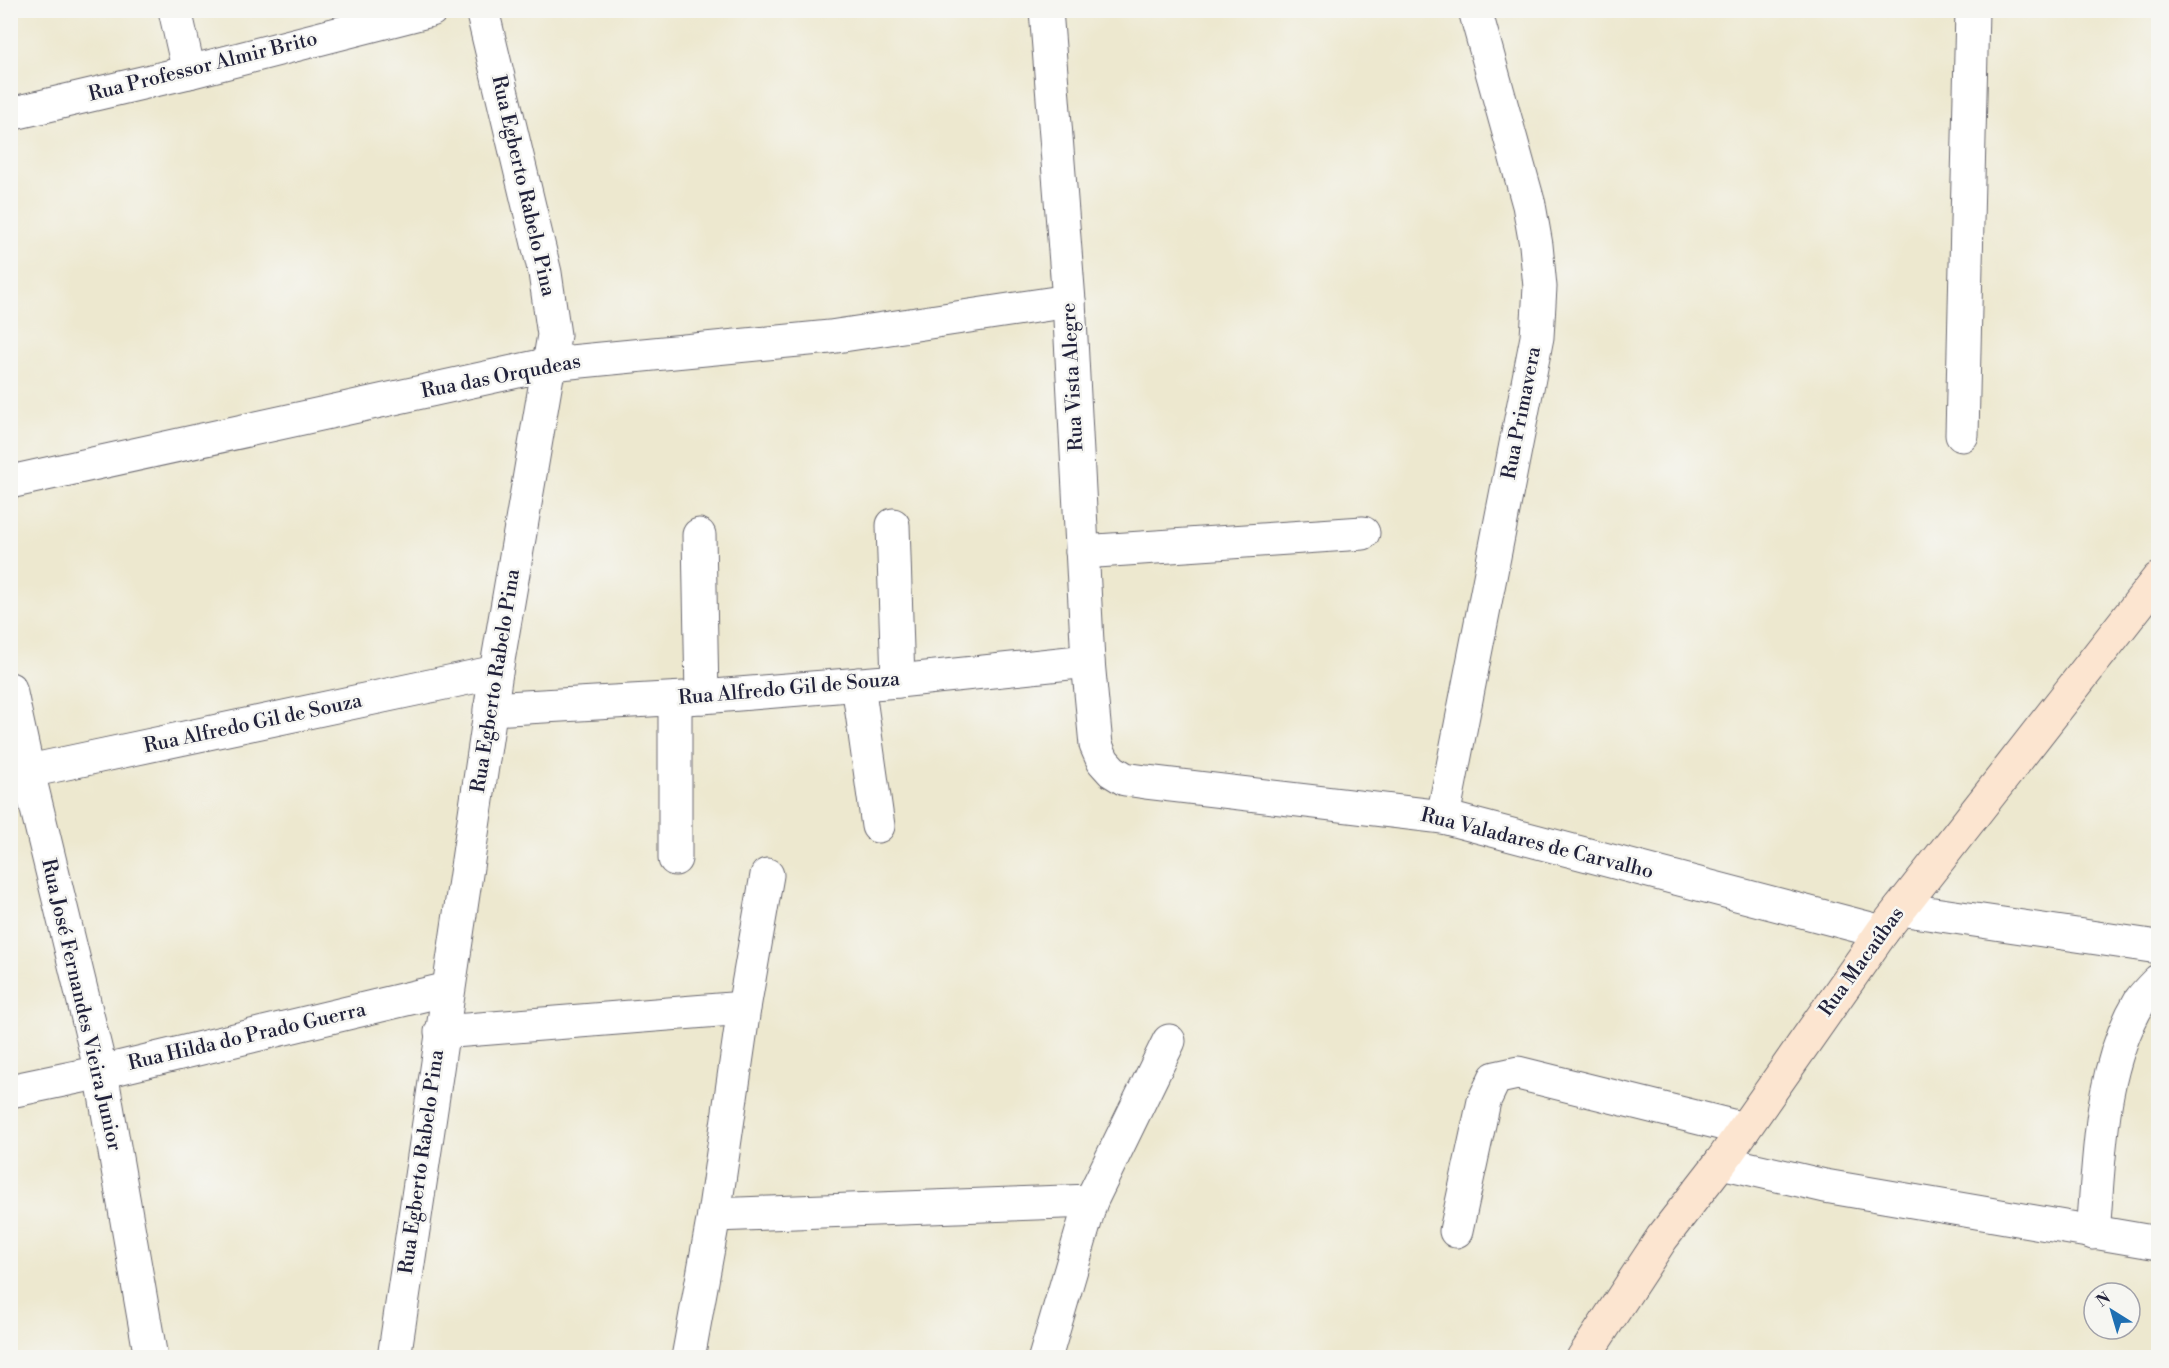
<svg xmlns="http://www.w3.org/2000/svg" width="2169" height="1368" viewBox="0 0 2169 1368" font-family="'Libre Bodoni',serif">
	<style>
		.lines { fill: none; stroke-linecap: round; stroke-linejoin: round }
		.street-casing { stroke: #69676f; stroke-width: 35 }
		.secondary-casing { stroke: #69676f; stroke-width: 35 }
		.street { stroke: #fff; stroke-width: 33 }
		.secondary { stroke: #fce5d0; stroke-width: 33 }
		.labels { text-anchor: middle; dominant-baseline: central; stroke-width: 5; stroke-linejoin: round; paint-order: stroke }
		.street-label { font-size: 20px; fill: #22223b; stroke: #f6f6f2 }
	</style>
	<rect width="100%" height="100%" fill="#f6f6f2"/>
	<filter id="ink" filterUnits="userSpaceOnUse"><feTurbulence type="fractalNoise" baseFrequency=".0167" numOctaves="2"/><feDisplacementMap in="SourceGraphic" scale="12" xChannelSelector="R" yChannelSelector="G"/><feConvolveMatrix kernelMatrix="1 2 1 2 8 2 1 2 1" color-interpolation-filters="sRGB"/></filter>
	<filter id="wash" filterUnits="userSpaceOnUse"><feTurbulence type="fractalNoise" baseFrequency=".008" numOctaves="4" result="noise"/><feDisplacementMap in="SourceGraphic" scale="24" xChannelSelector="R" yChannelSelector="G"/><feGaussianBlur stdDeviation="1.35" result="paint"/><feColorMatrix in="noise" values="0 0 0 0 0 0 0 0 0 0 0 0 0 0 0 0 0 1.4 0 .05"/><feComposite in="paint" operator="in"/></filter>
	<g filter="url(#wash)">
		<rect width="100%" height="100%" fill="#ede8cf"/>
	</g>
	<g filter="url(#ink)">
		<g class="lines">
			<!-- street casing -->
			<g class="street-casing">
				<g id="street">
					<polyline points="175,10 189,72"/>
					<polyline points="1046,10 1069,301 1088,661 1096,745 1103,761 1112,771 1125,779 1146,782 1443,817 1882,932"/>
					<polyline points="10,114 189,72 431,10"/>
					<polyline points="1962,435 1972,10"/>
					<polyline points="10,482 550,364 830,337 1069,301"/>
					<polyline points="893,525 898,681"/>
					<polyline points="699,535 702,697"/>
					<polyline points="1082,552 1363,533"/>
					<polyline points="858,684 878,826"/>
					<polyline points="10,689 28,772 101,1072 151,1358"/>
					<polyline points="490,709 702,697 898,681 1088,661"/>
					<polyline points="10,775 496,672"/>
					<polyline points="1443,817 1537,337 1540,287 1536,245 1529,205 1475,10"/>
					<polyline points="675,859 675,699"/>
					<polyline points="1900,909 2158,947"/>
					<polyline points="441,1032 744,1008"/>
					<polyline points="10,1091 101,1072 448,989"/>
					<polyline points="1721,1162 1825,1186 2158,1243"/>
					<polyline points="714,1215 1091,1201"/>
					<polyline points="1456,1231 1484,1101 1495,1078 1518,1073 1744,1129"/>
					<path d="M2093 1233C2100 1155 2099 1070 2140 1001 2145 994 2152 987 2158 981"/>
					<polyline points="394,1358 496,672 554,335 545,273 482,10"/>
					<polyline points="688,1358 714,1215 744,1008 767,875"/>
					<polyline points="1045,1358 1091,1201 1169,1041"/>
				</g>
			</g>
			<!-- secondary casing -->
			<g class="secondary-casing">
				<polyline id="secondary" points="1583,1358 1662,1238 1721,1162 1882,932 2158,579"/>
			</g>
			<!-- street -->
			<use href="#street" class="street"/>
			<!-- secondary -->
			<use href="#secondary" class="secondary"/>
		</g>
	</g>
	<g class="labels">
		<!-- street labels -->
		<g class="street-label">
			<text transform="translate(203 67) rotate(-14)">Rua Professor Almir Brito</text>
			<text transform="translate(523 186) rotate(77)">Rua Egberto Rabelo Pina</text>
			<text transform="translate(501 377) rotate(-11)">Rua das Orqudeas</text>
			<text transform="translate(1073 377) rotate(-93)">Rua Vista Alegre</text>
			<text transform="translate(1522 413) rotate(-79)">Rua Primavera</text>
			<text transform="translate(496 681) rotate(-81)">Rua Egberto Rabelo Pina</text>
			<text transform="translate(789 689) rotate(-5)">Rua Alfredo Gil de Souza</text>
			<text transform="translate(253 724) rotate(-12)">Rua Alfredo Gil de Souza</text>
			<text transform="translate(1537 844) rotate(14)">Rua Valadares de Carvalho</text>
			<text transform="translate(1862 962) rotate(-54)">Rua Macaúbas</text>
			<text transform="translate(81 1005) rotate(77)">Rua José Fernandes Vieira Junior</text>
			<text transform="translate(247 1037) rotate(-13)">Rua Hilda do Prado Guerra</text>
			<text transform="translate(422 1162) rotate(-82)">Rua Egberto Rabelo Pina</text>
		</g>
	</g>
	<!-- margin -->
	<rect width="2169" height="1368" fill="none" stroke="#f6f6f2" stroke-width="36"/>
	<!-- north arrow -->
	<g transform="translate(2112 1311) rotate(323)"><circle r="28" fill="#f6f6f2" stroke="#a1a1a9" stroke-width="1.5"/>
	<path d="M0-4.5L10 22L0 15L-10 22Z" fill="#1f6fb2"/>
	<text y="-9" font-size="16" font-weight="bold" text-anchor="middle" fill="#22223b">N</text>
	</g>
</svg>
